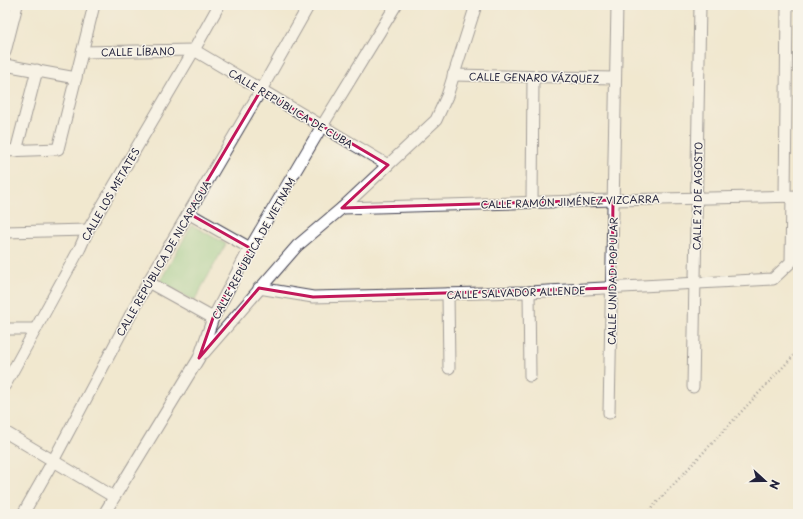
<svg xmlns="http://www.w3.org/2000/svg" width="803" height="519" viewBox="0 0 803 519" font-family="'Playpen Sans',sans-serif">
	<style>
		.green { fill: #85c67e; stroke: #54745c }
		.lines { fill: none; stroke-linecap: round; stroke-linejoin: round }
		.street-casing { stroke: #414051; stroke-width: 13 }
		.path { stroke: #414051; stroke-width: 2.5; stroke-dasharray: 1 3; stroke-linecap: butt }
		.street { stroke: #fff; stroke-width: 11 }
		.marked { fill: none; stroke: #c2185b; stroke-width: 3; stroke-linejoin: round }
		.labels { text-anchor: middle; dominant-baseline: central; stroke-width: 3; stroke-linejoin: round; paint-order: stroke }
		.street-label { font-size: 10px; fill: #22223b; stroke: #f7f3e8 }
	</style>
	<rect width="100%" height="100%" fill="#f7f3e8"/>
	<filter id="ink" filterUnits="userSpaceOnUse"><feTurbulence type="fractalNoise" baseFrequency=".025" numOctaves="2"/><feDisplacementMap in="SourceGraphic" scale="8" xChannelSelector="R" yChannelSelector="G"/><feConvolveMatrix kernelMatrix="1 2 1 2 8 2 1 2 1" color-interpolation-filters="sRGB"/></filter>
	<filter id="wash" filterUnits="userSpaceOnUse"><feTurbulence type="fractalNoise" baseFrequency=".012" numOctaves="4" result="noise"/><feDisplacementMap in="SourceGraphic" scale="16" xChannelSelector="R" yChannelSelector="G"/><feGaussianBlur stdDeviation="0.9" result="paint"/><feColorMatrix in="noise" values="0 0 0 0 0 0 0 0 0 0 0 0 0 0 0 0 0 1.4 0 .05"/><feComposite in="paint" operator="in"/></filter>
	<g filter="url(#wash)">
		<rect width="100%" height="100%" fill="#f1e8cf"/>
		<!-- green -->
		<polygon class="green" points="192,225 226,244 194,301 160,281"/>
	</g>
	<g filter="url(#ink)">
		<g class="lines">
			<!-- street casing -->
			<g class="street-casing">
				<g id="street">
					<polyline points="5,52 17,5"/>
					<polyline points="82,52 194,50 388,165"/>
					<polyline points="5,65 76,78"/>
					<polyline points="453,75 615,78"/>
					<polyline points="5,151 58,149 94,5"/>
					<polyline points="16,151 37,70"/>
					<polyline points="785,196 787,5"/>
					<polyline points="532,202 533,77"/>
					<polyline points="342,208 613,200 798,196"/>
					<polyline points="188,213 250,248"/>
					<polyline points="5,232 88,230"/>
					<polyline points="148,282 213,318"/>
					<polyline points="259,288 313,297 529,292 773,279 791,262 792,197"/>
					<polyline points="529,292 530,376"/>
					<polyline points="448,294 449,368"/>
					<polyline points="5,329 36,329"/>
					<polyline points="204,353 297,246 342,208 436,120 447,96 476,5"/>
					<polyline points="5,385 80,248 88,230 194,50 219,5"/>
					<polyline points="693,387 700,5"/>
					<polyline points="609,413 617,5"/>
					<polyline points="5,432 114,497"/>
					<polyline points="23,514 53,461 148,282 261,90 309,5"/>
					<polyline points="104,514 199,358 213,318 250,248 322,126 396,5"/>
				</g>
			</g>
			<!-- path -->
			<polyline class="path" points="646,514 798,351"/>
			<!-- street -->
			<use href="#street" class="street"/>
		</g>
	</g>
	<!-- marked area -->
	<path d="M0 0H803V519H0ZM261 90 388 165 342 208 613 200 612 288 313 297 259 288 199 358 213 318 250 248 188 213Z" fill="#f1e8cf" fill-opacity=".55" fill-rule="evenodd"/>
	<path class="marked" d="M261 90 388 165 342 208 613 200 612 288 313 297 259 288 199 358 213 318 250 248 188 213Z"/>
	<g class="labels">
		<!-- street labels -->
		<g class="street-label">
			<text transform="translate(138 51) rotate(-1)">CALLE LÍBANO</text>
			<text transform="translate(534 77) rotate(1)">CALLE GENARO VÁZQUEZ</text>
			<text transform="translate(291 108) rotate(31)">CALLE REPÚBLICA DE CUBA</text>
			<text transform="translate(110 194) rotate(-60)">CALLE LOS METATES</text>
			<text transform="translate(697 196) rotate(-89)">CALLE 21 DE AGOSTO</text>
			<text transform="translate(570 201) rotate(-2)">CALLE RAMÓN JIMÉNEZ VIZCARRA</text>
			<text transform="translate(253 248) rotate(-61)">CALLE REPÚBLICA DE VIETNAM</text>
			<text transform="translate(163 258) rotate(-60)">CALLE REPÚBLICA DE NICARAGUA</text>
			<text transform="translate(612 281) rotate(-89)">CALLE UNIDAD POPULAR</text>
			<text transform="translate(516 292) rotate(-2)">CALLE SALVADOR ALLENDE</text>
		</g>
	</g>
	<!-- margin -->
	<rect width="803" height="519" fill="none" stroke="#f7f3e8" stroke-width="20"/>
	<!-- north arrow -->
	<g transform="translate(765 481) rotate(111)" stroke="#f7f3e8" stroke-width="3" paint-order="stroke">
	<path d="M0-3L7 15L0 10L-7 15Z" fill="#22223b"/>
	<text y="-6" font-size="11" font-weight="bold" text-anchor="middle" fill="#22223b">N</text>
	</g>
</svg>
